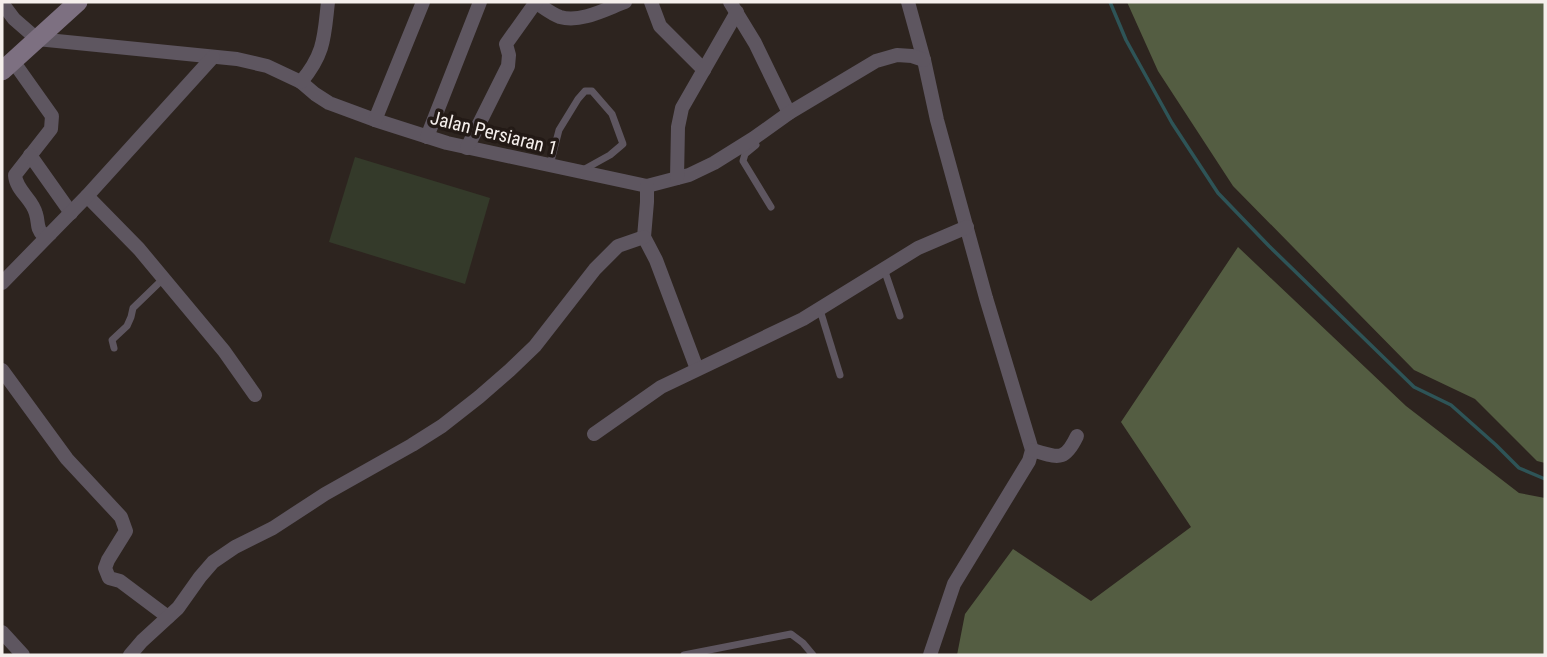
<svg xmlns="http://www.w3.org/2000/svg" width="1547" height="657" viewBox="0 0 1547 657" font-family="'Roboto Condensed',sans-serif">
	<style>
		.green { fill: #343a2a }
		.forest { fill: #545d42 }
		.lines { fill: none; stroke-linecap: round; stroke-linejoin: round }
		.stream { stroke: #2e5457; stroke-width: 3.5 }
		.service { stroke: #5e5660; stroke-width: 7 }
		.minor { stroke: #5e5660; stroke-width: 14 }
		.secondary { stroke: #7d7081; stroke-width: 19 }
		.labels { text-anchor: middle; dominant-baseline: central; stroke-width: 7; stroke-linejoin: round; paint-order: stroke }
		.street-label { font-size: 19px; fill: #f5efec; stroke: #231a16 }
	</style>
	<rect width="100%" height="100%" fill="#2d241f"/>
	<!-- green -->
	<polygon class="green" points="355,157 490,198 465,284 329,242"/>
	<!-- forest -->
	<g class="forest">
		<polygon points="1127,2 1545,2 1545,463 1537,461 1475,399 1414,370 1233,186 1158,71"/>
		<polygon points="1238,247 1406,406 1519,493 1545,498 1545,655 957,655 965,614 1013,549 1091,601 1191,527 1121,422"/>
	</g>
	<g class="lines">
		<!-- stream -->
		<polyline class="stream" points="1110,2 1126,40 1172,123 1218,193 1269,246 1414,387 1451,405 1496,445 1519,468 1545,479"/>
		<!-- service -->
		<g class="service">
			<polyline points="756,145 745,154 743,161 771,207"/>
			<polyline points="550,165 559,130 578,99 585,91 592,91 612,114 623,144 610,155 583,170"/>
			<polyline points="884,269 900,316"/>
			<polyline points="820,310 840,375"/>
			<polyline points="114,348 112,340 127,326 131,317 133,308 163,279"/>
			<polyline points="684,655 791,634 803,643 813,655"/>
		</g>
		<!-- minor -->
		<g class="minor">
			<path d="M535 2C543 7 551 14 560 17 581 23 606 9 625 2"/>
			<polyline points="651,2 660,26 704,70"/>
			<polyline points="730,2 755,43 789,113"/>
			<polyline points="908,2 924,60 937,120 986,298 1032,450 1029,461 954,584 930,655"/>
			<polyline points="2,3 14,19 37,39 237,59 267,66 301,82 315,94 329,103 375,120 447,143 647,186 689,175 714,163 754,138 789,113 876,61 897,55 912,56 924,60"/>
			<path d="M13 61 52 116 51 129 15 175C16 191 33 199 36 214 39 223 36 228 43 235L50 234"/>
			<path d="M301 82C325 53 324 37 328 2"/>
			<polyline points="375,120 423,2"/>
			<polyline points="427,137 480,2"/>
			<polyline points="467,148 508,66 509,55 506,44 536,2"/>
			<polyline points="30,155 71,213"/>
			<polyline points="677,178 678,127 682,108 737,12"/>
			<polyline points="647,186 647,202 644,237 656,260 697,369"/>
			<polyline points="87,196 139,249 224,351 255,395"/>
			<polyline points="2,283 87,196 213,57"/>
			<polyline points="2,370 67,459 121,517 126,531 108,560 105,568 109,578 120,581 168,617"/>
			<polyline points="594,434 661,387 803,319 918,248 967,227"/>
			<path d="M1032 450C1058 457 1064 463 1077 436"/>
			<polyline points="2,632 23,655"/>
			<polyline points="130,655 142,641 178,608 200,577 213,562 235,547 273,528 325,494 412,445 442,426 479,397 510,370 535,346 595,269 618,246 644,237"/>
		</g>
		<!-- secondary -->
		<polyline class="secondary" points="2,71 78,2"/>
	</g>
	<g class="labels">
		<!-- street labels -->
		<g class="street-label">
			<text transform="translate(494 133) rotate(14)">Jalan Persiaran 1</text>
		</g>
	</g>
	<!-- border -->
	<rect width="1547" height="657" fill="none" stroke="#f5efec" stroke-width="7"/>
</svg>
